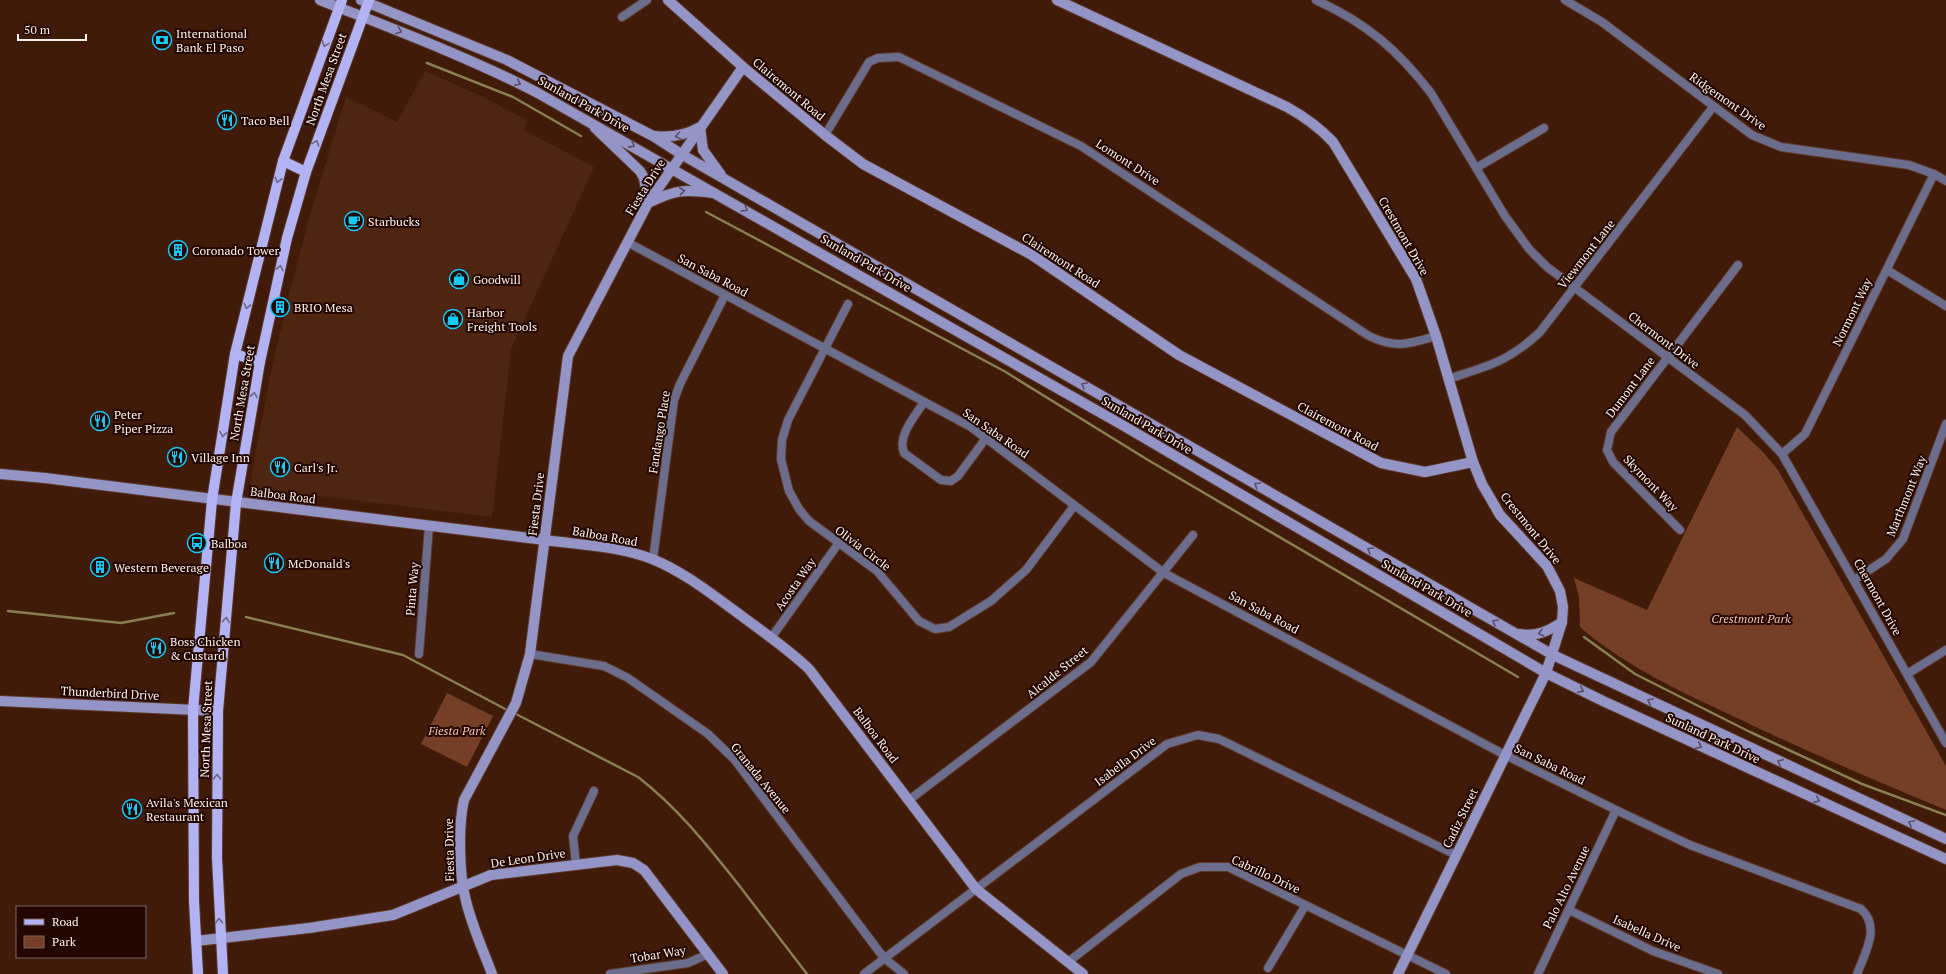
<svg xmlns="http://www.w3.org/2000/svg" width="1946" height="974" viewBox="0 0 1946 974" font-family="'PT Serif',serif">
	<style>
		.built { fill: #4e2511 }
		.green { fill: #753f27 }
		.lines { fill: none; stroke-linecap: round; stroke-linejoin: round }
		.stream { stroke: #867f52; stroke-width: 2.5 }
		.street-casing { stroke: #5b3929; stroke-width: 10 }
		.secondary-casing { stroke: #5b3929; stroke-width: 12 }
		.primary-casing { stroke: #5b3929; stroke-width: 12 }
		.street { stroke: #6c6d8d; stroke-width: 8 }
		.secondary { stroke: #9494c7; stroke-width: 10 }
		.primary { stroke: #b2b2f4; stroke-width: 10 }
		.oneway { stroke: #5c4d64 }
		.oneway2 { stroke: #726586 }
		.labels { text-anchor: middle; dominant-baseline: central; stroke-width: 4; stroke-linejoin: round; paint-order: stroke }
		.poi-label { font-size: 12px; fill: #faf1ed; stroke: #230600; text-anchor: start }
		.street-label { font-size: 12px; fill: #faf1ed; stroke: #230600 }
		.park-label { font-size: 12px; font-style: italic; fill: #f6c3ae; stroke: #230600 }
	</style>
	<rect width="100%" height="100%" fill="#411b09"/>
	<!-- built -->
	<polygon class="built" points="425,71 481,96 527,120 524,130 594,167 511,349 492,517 253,488 250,483 270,376 292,283 312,208 346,97 397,122"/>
	<!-- green -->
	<g class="green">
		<path d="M1737 427 1763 452 1778 470 1946 766V810C1876 781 1806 751 1737 718 1680 691 1632 670 1582 629L1580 626 1579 597 1574 578 1647 610Z"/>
		<polygon points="447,693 493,716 467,767 421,744"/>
	</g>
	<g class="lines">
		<!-- stream -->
		<g class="stream">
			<polyline points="427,63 513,97 581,136"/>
			<polyline points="706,212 1004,371 1148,460 1518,677"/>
			<polyline points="8,611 121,623 174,613"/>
			<polyline points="246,617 403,655 509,711"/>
			<polyline points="1584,637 1635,674 1750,732 1862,784 1946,815"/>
			<path d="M514 713 638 777C677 807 707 845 738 884 761 914 784 944 807 974"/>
		</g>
		<!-- street casing -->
		<g class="street-casing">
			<g id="street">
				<path d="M1316 0C1366 23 1397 49 1431 93L1505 216 1529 249 1547 267 1745 415 1782 454 1946 743"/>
				<polyline points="1565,0 1602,22 1752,135 1781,147 1909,165 1934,174 1946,181"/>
				<polyline points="622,17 647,0"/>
				<path d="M825 135 869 62 878 58 899 57 1081 146 1369 336C1396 349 1409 344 1436 336"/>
				<polyline points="1476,168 1544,128"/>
				<path d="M627 242 971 427 1164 573 1505 755 1616 810 1690 845 1861 909C1881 927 1865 953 1857 974"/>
				<polyline points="1887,270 1946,306"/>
				<polyline points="848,304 788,420 782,440 781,459 789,491 799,509 809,521 877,571 919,621 935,629 949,627 991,601 1026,570 1074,506"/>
				<path d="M1448 379C1488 366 1508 362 1540 332L1713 107"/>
				<path d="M924 402C915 416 897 436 904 453L941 480 951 481 958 476 986 438"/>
				<polyline points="1782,454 1805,434 1934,174"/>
				<polyline points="1680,530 1613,462 1607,450 1611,432 1738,265"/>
				<polyline points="653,559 674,400 680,384 725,295"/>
				<polyline points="1854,580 1886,559 1903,539 1946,424"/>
				<polyline points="771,638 838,544"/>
				<polyline points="419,654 429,526"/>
				<polyline points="530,654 604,666 628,678 708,734 734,759 884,958 904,974"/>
				<polyline points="1907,674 1946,650"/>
				<polyline points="909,800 1091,662 1193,535"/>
				<polyline points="576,865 573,836 594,791"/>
				<polyline points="1569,910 1653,951 1718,974"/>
				<polyline points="1068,962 1181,874 1200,867 1228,867 1446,974"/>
				<polyline points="1268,968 1305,906"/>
				<polyline points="610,974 688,963 708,954"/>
				<polyline points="864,974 1167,744 1198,735 1219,739 1456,855"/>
				<polyline points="1538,974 1616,810"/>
			</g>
		</g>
		<!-- secondary casing -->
		<g class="secondary-casing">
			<g id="secondary">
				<path d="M320 0C393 29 466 56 536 92L1124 426 1546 673 1603 701 1946 859"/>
				<polyline points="361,0 507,60 653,136 681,154 1553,655 1946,839"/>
				<polyline points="668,0 743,67 825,135 863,164 1032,255 1179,355 1381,463 1425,472 1473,462"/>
				<path d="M1057 0 1287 107C1305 117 1319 127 1333 142L1416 279 1436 336 1473 462 1482 484 1500 515 1547 566 1560 591 1563 607 1562 622 1546 673 1398 974"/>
				<path d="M595 128 640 171 644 178 648 203C675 190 683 189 713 193"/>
				<path d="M655 136C672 138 686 135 700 127L703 150 721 175"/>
				<path d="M0 474 45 478 545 540C580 545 618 546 652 559 682 571 709 592 735 611 760 630 786 647 809 669L976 889 1083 974"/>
				<path d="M1520 634C1536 637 1549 631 1562 622"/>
				<polyline points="0,701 218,711"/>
				<polyline points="196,941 309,928 393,915 491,875 617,860 633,863 644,870 723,974"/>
				<path d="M492 974C483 950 472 926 466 901 459 875 458 826 464 800L516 703 530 654 568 356 648 203 743 67"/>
			</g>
		</g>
		<!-- primary casing -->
		<g class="primary-casing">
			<g id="primary">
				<polyline points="283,161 306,172"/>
				<polyline points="235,354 260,362"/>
				<polyline points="198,974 194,901 193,710 212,500 235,354 283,161 342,0"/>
				<polyline points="223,974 217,858 218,711 236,503 260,362 287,238 306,172 369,0"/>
			</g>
		</g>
		<!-- street -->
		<use href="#street" class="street"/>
		<!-- secondary -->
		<use href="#secondary" class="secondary"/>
		<!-- primary -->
		<use href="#primary" class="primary"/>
	</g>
	<!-- one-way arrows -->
	<defs><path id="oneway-chevron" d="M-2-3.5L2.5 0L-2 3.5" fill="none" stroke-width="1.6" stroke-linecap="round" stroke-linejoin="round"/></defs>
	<g class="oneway">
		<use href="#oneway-chevron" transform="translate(399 31) rotate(21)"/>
		<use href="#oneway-chevron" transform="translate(518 83) rotate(26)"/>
		<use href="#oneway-chevron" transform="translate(678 136) rotate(168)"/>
		<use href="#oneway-chevron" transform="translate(632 145) rotate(29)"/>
		<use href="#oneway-chevron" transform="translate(682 191) rotate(-6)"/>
		<use href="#oneway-chevron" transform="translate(745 209) rotate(30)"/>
		<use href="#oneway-chevron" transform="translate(1084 385) rotate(-150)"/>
		<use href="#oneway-chevron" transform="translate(1257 485) rotate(-150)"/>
		<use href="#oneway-chevron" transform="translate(1370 550) rotate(-150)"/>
		<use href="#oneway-chevron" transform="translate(1495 622) rotate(-150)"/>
		<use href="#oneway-chevron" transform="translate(1541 633) rotate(166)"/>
		<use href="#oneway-chevron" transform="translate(1581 690) rotate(26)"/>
		<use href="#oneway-chevron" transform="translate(1650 701) rotate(-155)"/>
		<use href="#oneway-chevron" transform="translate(1699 746) rotate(25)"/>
		<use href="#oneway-chevron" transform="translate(1780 762) rotate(-155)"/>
		<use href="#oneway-chevron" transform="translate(1817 800) rotate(24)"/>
		<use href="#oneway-chevron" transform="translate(1911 823) rotate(-155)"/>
	</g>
	<g class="oneway2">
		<use href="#oneway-chevron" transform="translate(325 44) rotate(110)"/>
		<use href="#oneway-chevron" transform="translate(316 143) rotate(-70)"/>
		<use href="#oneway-chevron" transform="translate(278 180) rotate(104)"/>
		<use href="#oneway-chevron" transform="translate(280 268) rotate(-78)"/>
		<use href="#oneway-chevron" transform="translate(247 306) rotate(104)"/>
		<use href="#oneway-chevron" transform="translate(254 395) rotate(-80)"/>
		<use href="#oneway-chevron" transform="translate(223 434) rotate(99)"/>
		<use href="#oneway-chevron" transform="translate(226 620) rotate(-85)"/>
		<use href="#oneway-chevron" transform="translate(217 777) rotate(-90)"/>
		<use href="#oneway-chevron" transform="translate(219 921) rotate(-92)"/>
	</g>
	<!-- icons -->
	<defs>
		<g id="bank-ring" transform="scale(1)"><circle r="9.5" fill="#230600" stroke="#12cafb" stroke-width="1.5"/><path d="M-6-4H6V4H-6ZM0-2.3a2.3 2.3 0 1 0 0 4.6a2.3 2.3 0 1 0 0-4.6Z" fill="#12cafb"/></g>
		<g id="restaurant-ring" transform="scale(1)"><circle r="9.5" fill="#230600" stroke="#12cafb" stroke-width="1.5"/><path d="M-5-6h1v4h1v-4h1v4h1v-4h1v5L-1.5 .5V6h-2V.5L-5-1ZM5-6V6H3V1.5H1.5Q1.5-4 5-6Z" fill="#12cafb"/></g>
		<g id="cafe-ring" transform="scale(1)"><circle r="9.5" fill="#230600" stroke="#12cafb" stroke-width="1.5"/><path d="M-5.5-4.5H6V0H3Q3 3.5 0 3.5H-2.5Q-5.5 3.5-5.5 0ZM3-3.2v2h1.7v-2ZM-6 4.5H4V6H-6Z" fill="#12cafb"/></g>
		<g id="building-ring" transform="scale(1)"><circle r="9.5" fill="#230600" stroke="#12cafb" stroke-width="1.5"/><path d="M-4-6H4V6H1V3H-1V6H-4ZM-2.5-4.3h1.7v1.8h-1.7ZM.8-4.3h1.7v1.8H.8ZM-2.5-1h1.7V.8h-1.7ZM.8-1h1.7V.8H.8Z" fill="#12cafb"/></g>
		<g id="shop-ring" transform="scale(1)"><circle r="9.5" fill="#230600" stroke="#12cafb" stroke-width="1.5"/><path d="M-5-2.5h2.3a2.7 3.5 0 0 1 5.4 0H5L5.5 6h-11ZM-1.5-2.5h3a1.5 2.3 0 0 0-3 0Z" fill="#12cafb"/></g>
		<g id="bus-ring" transform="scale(1)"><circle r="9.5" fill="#230600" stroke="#12cafb" stroke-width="1.5"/><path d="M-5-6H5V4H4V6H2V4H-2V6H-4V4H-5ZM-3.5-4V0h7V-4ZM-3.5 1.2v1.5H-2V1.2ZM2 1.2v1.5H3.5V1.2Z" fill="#12cafb"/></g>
	</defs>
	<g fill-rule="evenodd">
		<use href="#bank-ring" x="162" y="40"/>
		<use href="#restaurant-ring" x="227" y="120"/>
		<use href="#cafe-ring" x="354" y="221"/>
		<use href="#building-ring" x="178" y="250"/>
		<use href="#shop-ring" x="459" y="279"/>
		<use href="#building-ring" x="280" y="307"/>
		<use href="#shop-ring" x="453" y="319"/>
		<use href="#restaurant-ring" x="100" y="421"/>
		<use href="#restaurant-ring" x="177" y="457"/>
		<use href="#restaurant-ring" x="280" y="467"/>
		<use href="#bus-ring" x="197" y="543"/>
		<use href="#restaurant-ring" x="274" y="563"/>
		<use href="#building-ring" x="100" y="567"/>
		<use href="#restaurant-ring" x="156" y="648"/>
		<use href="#restaurant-ring" x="132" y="809"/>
	</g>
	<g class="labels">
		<!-- poi labels -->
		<g class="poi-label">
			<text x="176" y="33">International<tspan x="176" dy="14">Bank El Paso</tspan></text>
			<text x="241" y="120">Taco Bell</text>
			<text x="368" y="221">Starbucks</text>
			<text x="192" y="250">Coronado Tower</text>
			<text x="473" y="279">Goodwill</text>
			<text x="294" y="307">BRIO Mesa</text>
			<text x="467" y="312">Harbor<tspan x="467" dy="14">Freight Tools</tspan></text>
			<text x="114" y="414">Peter<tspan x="114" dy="14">Piper Pizza</tspan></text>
			<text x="191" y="457">Village Inn</text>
			<text x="294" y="467">Carl's Jr.</text>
			<text x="211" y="543">Balboa</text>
			<text x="288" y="563">McDonald's</text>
			<text x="114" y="567">Western Beverage</text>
			<text x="170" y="641">Boss Chicken<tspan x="170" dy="14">&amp; Custard</tspan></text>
			<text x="146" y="802">Avila's Mexican<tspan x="146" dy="14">Restaurant</tspan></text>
		</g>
		<!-- street labels -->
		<g class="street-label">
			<text transform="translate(326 79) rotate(-70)">North Mesa Street</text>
			<text transform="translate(789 89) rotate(40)">Clairemont Road</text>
			<text transform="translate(1728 101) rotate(35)">Ridgemont Drive</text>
			<text transform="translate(584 104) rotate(29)">Sunland Park Drive</text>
			<text transform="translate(1128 162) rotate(33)">Lomont Drive</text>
			<text transform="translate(645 187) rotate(-58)">Fiesta Drive</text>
			<text transform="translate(1404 236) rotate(60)">Crestmont Drive</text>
			<text transform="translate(1586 254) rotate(-52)">Viewmont Lane</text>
			<text transform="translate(1061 260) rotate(33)">Clairemont Road</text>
			<text transform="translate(866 263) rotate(30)">Sunland Park Drive</text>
			<text transform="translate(713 275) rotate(28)">San Saba Road</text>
			<text transform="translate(1852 312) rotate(-64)">Normont Way</text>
			<text transform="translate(1664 340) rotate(37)">Chermont Drive</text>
			<text transform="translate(1630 387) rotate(-53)">Dumont Lane</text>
			<text transform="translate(242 393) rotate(-80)">North Mesa Street</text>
			<text transform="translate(1147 425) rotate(30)">Sunland Park Drive</text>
			<text transform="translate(1338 426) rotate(28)">Clairemont Road</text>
			<text transform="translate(659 432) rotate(-81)">Fandango Place</text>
			<text transform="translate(996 433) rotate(35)">San Saba Road</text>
			<text transform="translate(1651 483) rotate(46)">Skymont Way</text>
			<text transform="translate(283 495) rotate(7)">Balboa Road</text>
			<text transform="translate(1906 496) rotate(-68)">Marthmont Way</text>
			<text transform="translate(536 504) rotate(-83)">Fiesta Drive</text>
			<text transform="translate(1531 528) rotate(51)">Crestmont Drive</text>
			<text transform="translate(605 536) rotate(10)">Balboa Road</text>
			<text transform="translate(863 548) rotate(37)">Olivia Circle</text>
			<text transform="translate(795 584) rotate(-55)">Acosta Way</text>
			<text transform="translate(1427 588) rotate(30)">Sunland Park Drive</text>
			<text transform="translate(412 589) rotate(-85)">Pinta Way</text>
			<text transform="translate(1878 597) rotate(61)">Chermont Drive</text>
			<text transform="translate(1264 612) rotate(28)">San Saba Road</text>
			<text transform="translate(1057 672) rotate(-39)">Alcalde Street</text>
			<text transform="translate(110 693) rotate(3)">Thunderbird Drive</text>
			<text transform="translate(206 729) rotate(-88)">North Mesa Street</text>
			<text transform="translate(876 735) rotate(53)">Balboa Road</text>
			<text transform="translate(1713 738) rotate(25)">Sunland Park Drive</text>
			<text transform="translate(1125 761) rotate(-37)">Isabella Drive</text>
			<text transform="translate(1550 764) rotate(26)">San Saba Road</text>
			<text transform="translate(761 778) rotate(51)">Granada Avenue</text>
			<text transform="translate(1460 818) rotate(-64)">Cadiz Street</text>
			<text transform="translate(449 850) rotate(-91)">Fiesta Drive</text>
			<text transform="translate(528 858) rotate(-8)">De Leon Drive</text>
			<text transform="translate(1266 874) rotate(25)">Cabrillo Drive</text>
			<text transform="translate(1566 887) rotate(-64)">Palo Alto Avenue</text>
			<text transform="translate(1647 933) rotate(24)">Isabella Drive</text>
			<text transform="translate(658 954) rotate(-9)">Tobar Way</text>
		</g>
		<!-- park labels -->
		<g class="park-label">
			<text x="1751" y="618">Crestmont Park</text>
			<text x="457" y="730">Fiesta Park</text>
		</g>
	</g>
	<!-- legend -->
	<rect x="16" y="906" width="130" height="52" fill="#230600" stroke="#79645f"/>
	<rect x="24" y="919" width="20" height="6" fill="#b2b2f4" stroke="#79645f"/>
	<text x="52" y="926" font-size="12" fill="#faf1ed">Road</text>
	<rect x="24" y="936" width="20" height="12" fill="#753f27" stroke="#79645f"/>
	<text x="52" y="946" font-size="12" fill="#faf1ed">Park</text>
	<!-- scale -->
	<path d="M18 34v6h68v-6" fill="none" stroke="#faf1ed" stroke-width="2"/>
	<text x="24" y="34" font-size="12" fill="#faf1ed" stroke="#230600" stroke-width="3" paint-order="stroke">50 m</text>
</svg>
